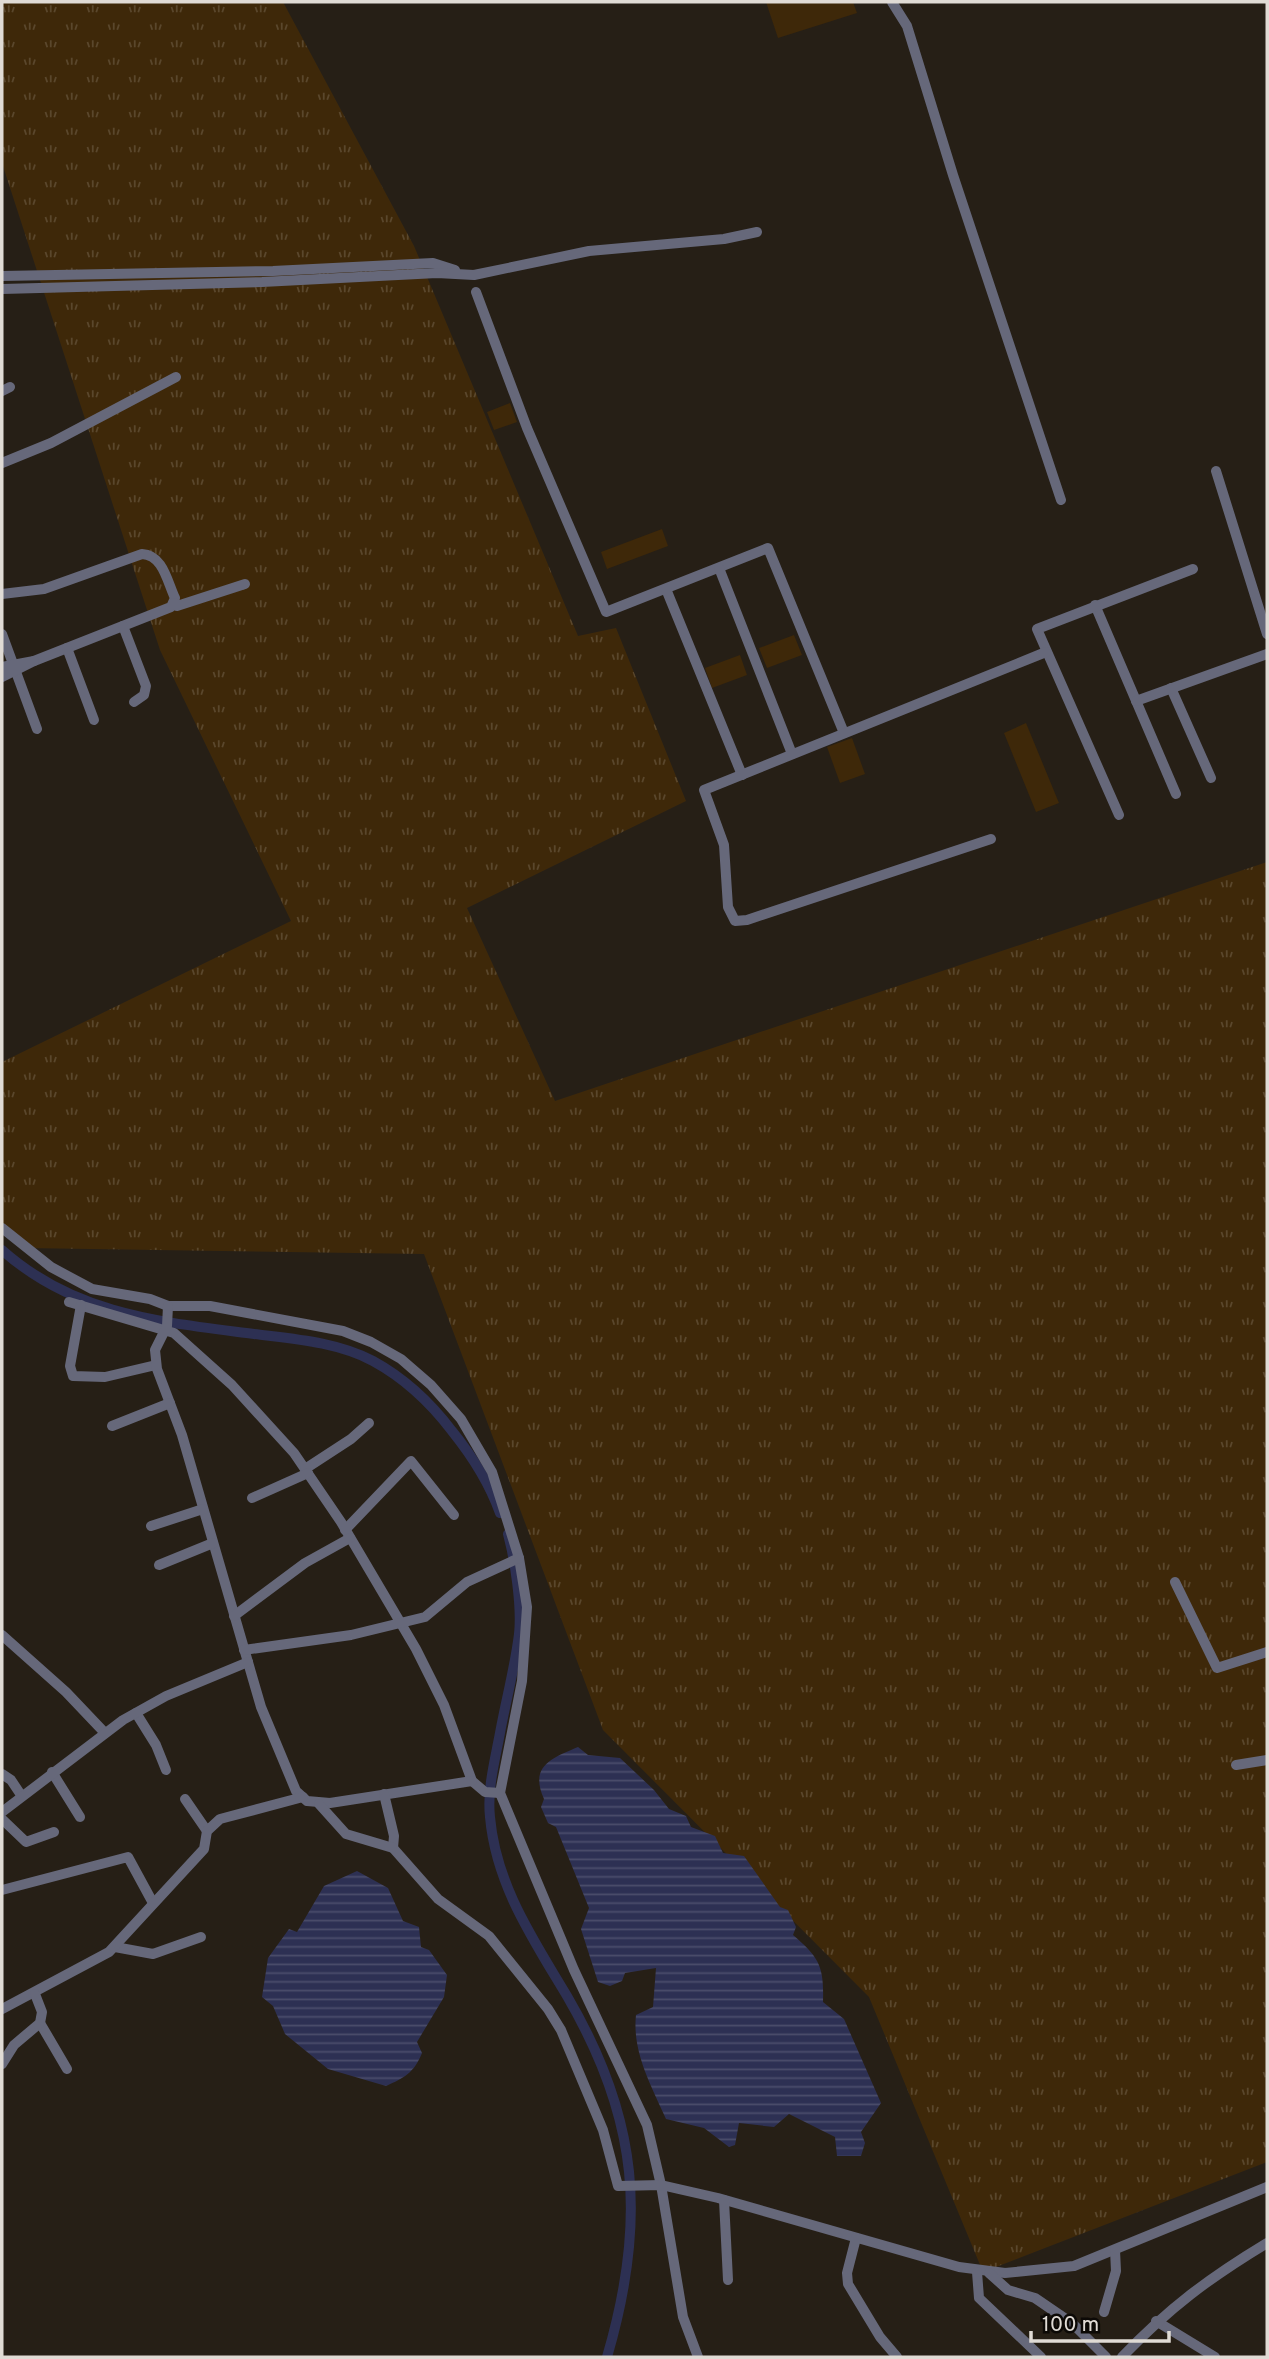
<svg xmlns="http://www.w3.org/2000/svg" width="1269" height="2359" viewBox="0 0 1269 2359" font-family="Overpass,sans-serif">
	<style>
		.grass { fill: url(#grass-tufts) }
		.green { fill: #3e2809 }
		.water { fill: url(#water-rules) }
		.lines { fill: none; stroke-linecap: round; stroke-linejoin: round }
		.canal { stroke: #2d3053; stroke-width: 10 }
		.minor { stroke: #66687a; stroke-width: 10 }
	</style>
	<defs>
		<pattern id="grass-tufts" width="24" height="20" patternUnits="userSpaceOnUse" patternTransform="scale(1.75)"><rect width="24" height="20" fill="#3e2809"/><path d="M3 7l-1-3M5 7V3M7 7l1-3M15 17l-1-3M17 17v-4M19 17l1-3" fill="none" stroke="#5a472c"/></pattern>
		<pattern id="water-rules" width="6" height="5" patternUnits="userSpaceOnUse" patternTransform="scale(1.75)"><rect width="6" height="5" fill="#2d3053"/><path d="M0 2.5h6" fill="none" stroke="#4b4d6b"/></pattern>
	</defs>
	<rect width="100%" height="100%" fill="#261f16"/>
	<!-- grass -->
	<polygon class="grass" points="2,2 283,2 414,246 578,636 616,628 686,801 467,908 555,1101 1267,862 1267,2162 983,2272 869,1997 603,1730 424,1254 25,1248 2,1226 2,1062 291,921 160,650 2,163"/>
	<!-- green -->
	<g class="green">
		<polygon points="766,2 853,2 857,13 778,38"/>
		<polygon points="510,403 517,422 494,430 487,412"/>
		<polygon points="662,529 668,546 607,569 601,552"/>
		<polygon points="794,635 802,655 767,668 759,648"/>
		<polygon points="740,655 747,675 712,688 705,668"/>
		<polygon points="1026,723 1059,803 1036,812 1004,733"/>
		<polygon points="852,738 865,774 840,783 827,747"/>
	</g>
	<!-- water -->
	<g class="water">
		<path d="M578 1747 588 1755 620 1758 654 1790 669 1809 686 1816 691 1827 715 1836 723 1853 744 1856 780 1907 788 1910 796 1927 793 1935C820 1958 824 1967 823 2002L844 2019 881 2103 861 2132 865 2143 861 2156H837L835 2137 789 2114 774 2127 739 2123 735 2145 729 2147 704 2128 666 2119C651 2085 632 2052 636 2015L653 2007 656 1968 625 1973 622 1981 610 1986 598 1982 581 1929 589 1908 556 1827 548 1823 541 1807 544 1799C529 1766 552 1758 578 1747Z"/>
		<path d="M357 1871 388 1888 403 1921 419 1927 421 1947 429 1950 447 1975 444 1997 417 2042 422 2053C414 2073 404 2078 386 2086L328 2069 285 2034 273 2006 262 1997 268 1958 289 1929 297 1932 324 1886Z"/>
	</g>
	<g class="lines">
		<!-- canal -->
		<g class="canal">
			<path d="M2 1250C75 1315 161 1322 254 1334 294 1339 337 1342 373 1361 406 1379 430 1402 452 1431 473 1457 489 1482 500 1513"/>
			<path d="M508 1534C515 1560 522 1607 519 1634 515 1667 506 1700 500 1733 495 1760 487 1789 490 1817 496 1885 533 1939 567 1996 639 2119 647 2221 607 2357"/>
		</g>
		<!-- minor -->
		<g class="minor">
			<polyline points="892,2 907,26 953,175 1061,500"/>
			<polyline points="2,276 273,271 433,263 455,270"/>
			<polyline points="2,289 262,282 437,273 474,275 589,251 724,239 757,232"/>
			<polyline points="476,292 527,428 606,612 768,548 844,733"/>
			<polyline points="2,391 10,387"/>
			<polyline points="2,463 51,443 176,377"/>
			<polyline points="1216,471 1267,634"/>
			<polyline points="719,568 792,754"/>
			<polyline points="666,589 742,775"/>
			<path d="M2 594 44 589 142 554C163 555 167 581 175 598L171 607 34 661"/>
			<polyline points="174,603 177,606 245,584"/>
			<polyline points="1095,605 1176,794"/>
			<polyline points="123,626 146,686 144,695 134,702"/>
			<polyline points="2,634 37,729"/>
			<polyline points="67,648 94,720"/>
			<polyline points="2,667 34,661 2,677"/>
			<polyline points="1171,688 1211,778"/>
			<polyline points="1136,701 1267,654"/>
			<polyline points="1119,815 1037,629 1193,569"/>
			<polyline points="991,839 747,920 735,921 728,907 724,845 704,790 1046,652"/>
			<polyline points="2,1228 51,1267 92,1289 150,1299 168,1306 210,1306 343,1331 371,1342 401,1359 431,1385 461,1419 492,1472 519,1558 527,1607 522,1681 500,1793 574,1970 647,2125 661,2185 683,2317 698,2357"/>
			<polyline points="69,1302 174,1333 232,1385 294,1453 341,1522 416,1649 444,1705 472,1781 485,1792 500,1793"/>
			<polyline points="81,1305 70,1366 73,1376 105,1377 156,1365"/>
			<polyline points="168,1306 167,1326 155,1350 157,1369 182,1435 261,1707 296,1791 307,1801 330,1803 472,1781"/>
			<polyline points="112,1426 170,1403"/>
			<polyline points="305,1469 351,1439 369,1423"/>
			<polyline points="252,1498 308,1473"/>
			<polyline points="151,1526 203,1509"/>
			<polyline points="345,1530 411,1461 454,1515"/>
			<polyline points="159,1565 213,1543"/>
			<polyline points="1175,1582 1217,1668 1267,1652"/>
			<polyline points="234,1616 305,1563 350,1538"/>
			<polyline points="2,1635 66,1692 104,1732"/>
			<polyline points="244,1650 351,1635 425,1617 467,1582 519,1558"/>
			<polyline points="136,1713 156,1745 166,1770"/>
			<polyline points="1236,1765 1267,1760"/>
			<polyline points="52,1772 80,1817"/>
			<polyline points="2,1774 11,1780 21,1795"/>
			<polyline points="384,1794 394,1836 393,1848"/>
			<polyline points="185,1799 207,1831"/>
			<polyline points="319,1804 346,1834 393,1848 438,1899 489,1936 548,2009 561,2030 603,2130 618,2186 661,2185 718,2198 959,2267 1005,2273 1074,2266 1267,2187"/>
			<polyline points="2,1812 123,1720 166,1696 248,1662"/>
			<polyline points="2,1819 26,1842 54,1832"/>
			<polyline points="2,1890 128,1857 153,1903"/>
			<polyline points="115,1947 153,1954 201,1937"/>
			<polyline points="2,2009 109,1952 204,1849 207,1831 220,1819 303,1797"/>
			<polyline points="40,2023 67,2069"/>
			<polyline points="2,2064 14,2045 40,2023 42,2012 35,1994"/>
			<polyline points="724,2200 728,2280"/>
			<polyline points="856,2238 847,2273 848,2284 880,2337 897,2357"/>
			<polyline points="977,2272 979,2298 1041,2357"/>
			<polyline points="989,2273 1008,2290 1035,2298 1073,2324 1106,2357"/>
			<polyline points="1104,2312 1116,2271 1115,2250"/>
			<polyline points="1156,2321 1215,2357"/>
			<path d="M1122 2357C1169 2308 1209 2278 1267 2243"/>
		</g>
	</g>
	<!-- border -->
	<rect width="1269" height="2359" fill="none" stroke="#e0dbd5" stroke-width="7"/>
	<!-- scale -->
	<path d="M1031 2331v10h138v-10" fill="none" stroke="#e0dbd5" stroke-width="3.5"/>
	<text x="1042" y="2331" font-size="21" fill="#e0dbd5" stroke="#0c0906" stroke-width="5" paint-order="stroke">100 m</text>
</svg>
